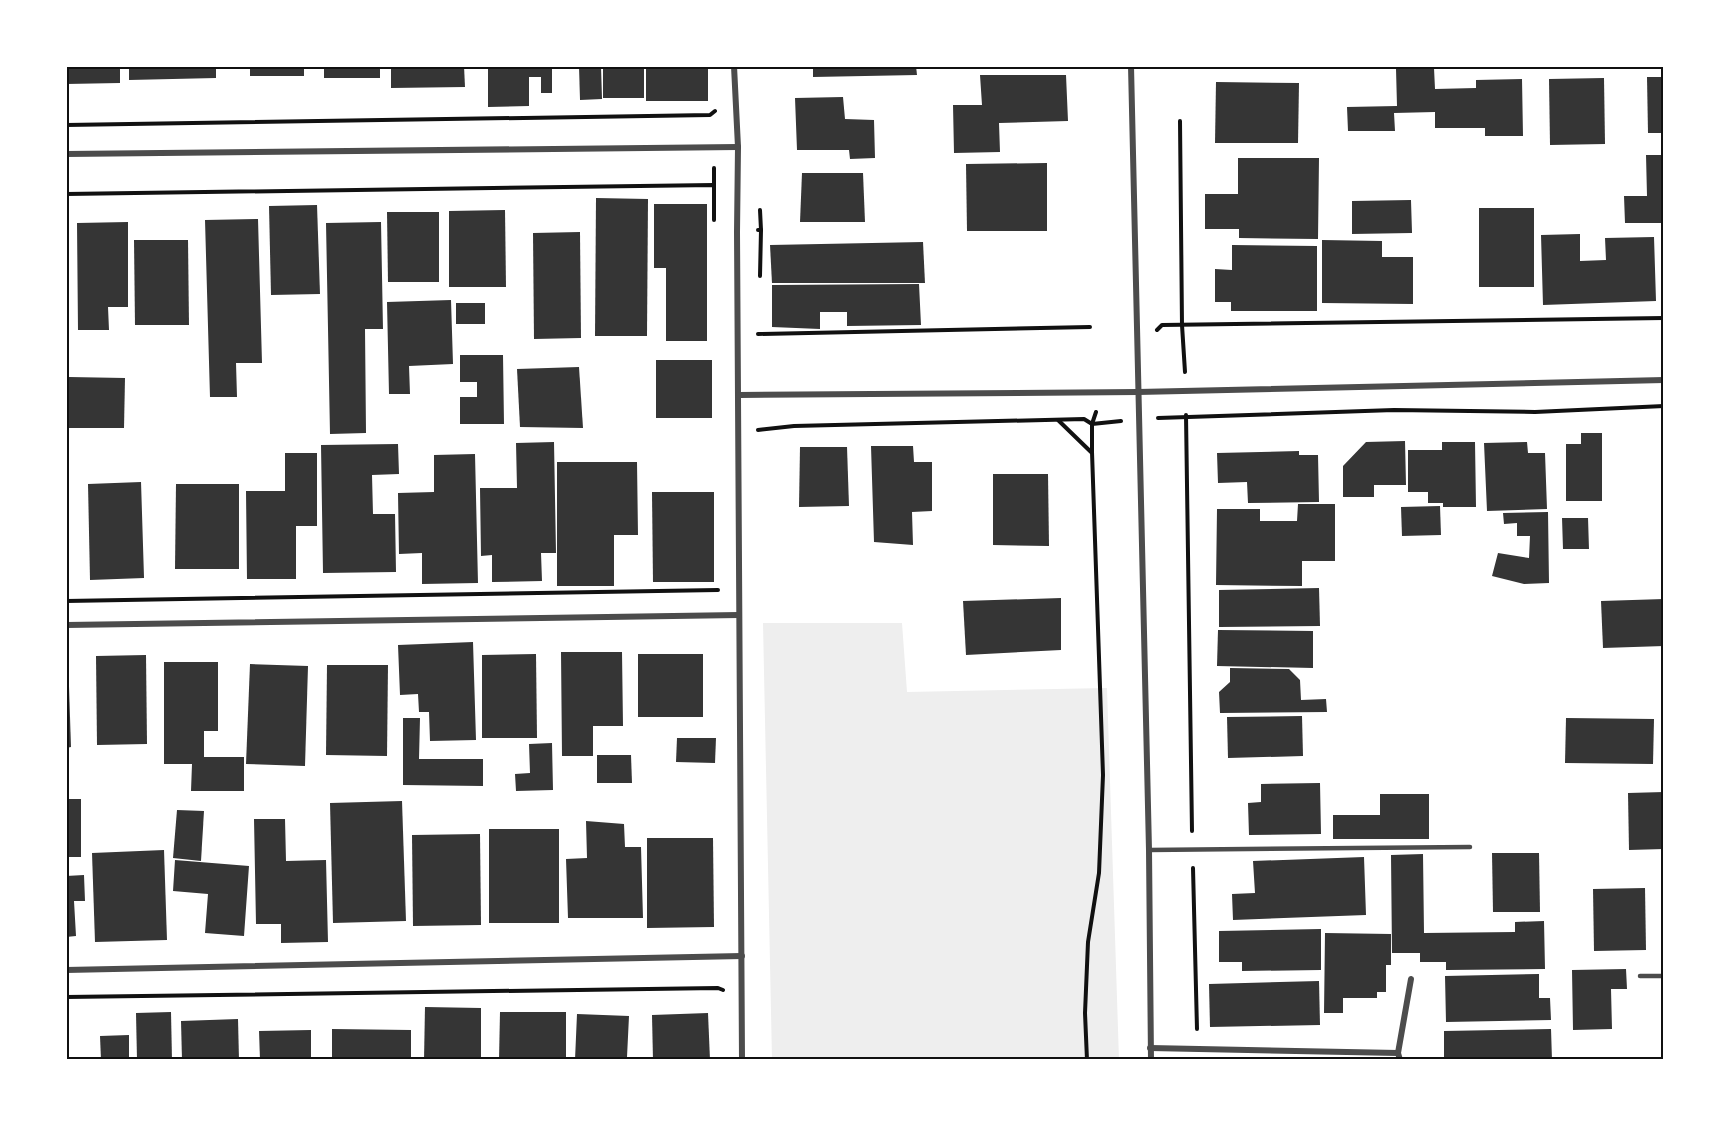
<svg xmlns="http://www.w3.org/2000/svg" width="1730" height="1126" viewBox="0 0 1730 1126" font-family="Helvetica,sans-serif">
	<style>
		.green { fill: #eee }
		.building { fill: #353535 }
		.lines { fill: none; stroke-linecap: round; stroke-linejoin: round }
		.path { stroke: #111; stroke-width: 4 }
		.service { stroke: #4c4c4c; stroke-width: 4.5 }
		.minor { stroke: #4c4c4c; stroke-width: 6 }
		.neatline { fill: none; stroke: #111; stroke-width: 2 }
	</style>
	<rect width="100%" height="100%" fill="#fff"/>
	<!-- green -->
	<polygon class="green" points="763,623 902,623 907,692 1107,688 1119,1060 772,1060"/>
	<!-- building -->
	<g class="building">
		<polygon points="66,66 120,66 120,83 66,84"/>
		<polygon points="129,66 216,66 216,78 129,80"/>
		<rect x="250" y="66" width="54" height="10"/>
		<rect x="324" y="66" width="56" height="12"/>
		<polygon points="391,66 464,66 465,87 391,88"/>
		<polygon points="488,66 552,66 552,93 541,93 541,77 529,77 529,106 488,107"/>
		<polygon points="579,66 601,66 602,99 580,100"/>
		<rect x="603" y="66" width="41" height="32"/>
		<rect x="646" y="66" width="62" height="35"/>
		<polygon points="813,66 916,66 917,75 813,77"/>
		<polygon points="1434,68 1435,89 1476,88 1476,80 1522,79 1523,136 1485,136 1485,128 1435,128 1435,112 1394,113 1395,131 1348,131 1347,107 1397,106 1396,69"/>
		<polygon points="980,75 1066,75 1068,121 999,123 1000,152 954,153 953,105 982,105"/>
		<polygon points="1647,77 1664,77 1664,133 1648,133"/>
		<polygon points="1604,78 1605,144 1550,145 1549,79"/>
		<polygon points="1216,82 1299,83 1298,143 1215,143"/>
		<polygon points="843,97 845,119 874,120 875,158 850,159 849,150 797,150 795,98"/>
		<polygon points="1646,155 1664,155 1664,223 1625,223 1624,196 1647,196"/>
		<polygon points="1238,158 1319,158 1318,239 1239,238 1239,229 1205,229 1205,194 1238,194"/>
		<polygon points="1047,163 1047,231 967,231 966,164"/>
		<polygon points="802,173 863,173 865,222 800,222"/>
		<polygon points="596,198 648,199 647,336 595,336"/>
		<polygon points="1411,200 1412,233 1352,234 1352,201"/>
		<polygon points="654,204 707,204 707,341 666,341 666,268 654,268"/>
		<polygon points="317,205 320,294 271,295 269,206"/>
		<rect x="1479" y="208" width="55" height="79"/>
		<polygon points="505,210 506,287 449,287 449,211"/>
		<polygon points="387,212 439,212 439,282 388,282"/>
		<polygon points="258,219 262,363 236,363 237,397 210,397 205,220"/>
		<polygon points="128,222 128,307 108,307 109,330 78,330 77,223"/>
		<polygon points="381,222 383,329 365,329 366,433 330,434 326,223"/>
		<polygon points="580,232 581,338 534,339 533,233"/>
		<polygon points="1580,234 1580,261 1606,260 1605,238 1654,237 1656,301 1543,305 1541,235"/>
		<polygon points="134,240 188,240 189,325 135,325"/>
		<polygon points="1322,240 1382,241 1382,257 1413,257 1413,304 1322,303"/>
		<polygon points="923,242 925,283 772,283 770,245"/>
		<polygon points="1232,245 1317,246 1317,311 1231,311 1231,302 1215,302 1215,269 1232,270"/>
		<polygon points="919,284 921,325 847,326 847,312 820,312 820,329 772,327 772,285"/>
		<polygon points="451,300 453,364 409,366 410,394 389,394 387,302"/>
		<rect x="456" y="303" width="29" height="21"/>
		<polygon points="460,355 503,355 504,424 460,424 460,397 477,397 477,382 460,382"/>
		<rect x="656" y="360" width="56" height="58"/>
		<polygon points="579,367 583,428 520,427 517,369"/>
		<polygon points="69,377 125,378 124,428 68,428"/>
		<polygon points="1581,433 1602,433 1602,501 1566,501 1566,444 1581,444"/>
		<polygon points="1405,441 1406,485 1374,485 1374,497 1343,497 1343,466 1366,442"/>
		<polygon points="554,442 556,553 541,553 542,581 492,582 492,555 481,556 480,488 517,488 516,443"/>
		<polygon points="1442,442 1475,442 1476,507 1443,507 1443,503 1428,503 1428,492 1408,492 1408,450 1442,450"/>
		<polygon points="1527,442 1528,453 1545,453 1547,509 1487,511 1484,443"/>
		<polygon points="398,444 399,474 372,475 373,514 395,514 396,572 323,573 321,445"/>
		<polygon points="871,446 913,446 914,462 932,462 932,511 912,512 913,545 874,542"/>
		<polygon points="800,447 847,447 849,506 799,507"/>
		<polygon points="1299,451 1299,455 1318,455 1319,502 1248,503 1247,482 1218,483 1217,453"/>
		<polygon points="285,453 317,453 317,526 296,526 296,579 247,579 246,491 285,491"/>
		<polygon points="475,454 478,583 422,584 422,553 399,554 398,493 434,492 434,455"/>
		<polygon points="557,462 637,462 638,535 614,535 614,586 557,586"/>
		<polygon points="993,474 1048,474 1049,546 993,545"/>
		<polygon points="141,482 144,578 90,580 88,484"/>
		<polygon points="176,484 239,484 239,569 175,569"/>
		<polygon points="652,492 714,492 714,582 653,582"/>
		<polygon points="1298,504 1335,504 1335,561 1302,561 1302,586 1216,585 1217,509 1260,509 1260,521 1297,521"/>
		<polygon points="1440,506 1441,535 1402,536 1401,507"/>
		<polygon points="1548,512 1549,583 1524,584 1492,576 1498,553 1529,558 1530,536 1517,536 1517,523 1504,524 1503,513"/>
		<polygon points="1562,518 1588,518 1589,549 1563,549"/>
		<polygon points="1319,588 1320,626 1219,627 1219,590"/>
		<polygon points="1061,598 1061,650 966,655 963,601"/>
		<polygon points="1664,599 1664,646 1603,648 1601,601"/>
		<polygon points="1218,630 1313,631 1313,668 1217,666"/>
		<polygon points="473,642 476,740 430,741 429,712 419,712 418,694 400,695 398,645"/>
		<polygon points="561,652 622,652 623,726 593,726 593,756 562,756"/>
		<polygon points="536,654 537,738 482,738 482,655"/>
		<rect x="638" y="654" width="65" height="63"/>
		<polygon points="146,655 147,744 97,745 96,656"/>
		<polygon points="66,657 68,657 71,747 66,748"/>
		<polygon points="164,662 218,662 218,731 204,731 204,757 244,757 244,791 191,791 192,764 164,764"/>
		<polygon points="250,664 308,666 305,766 246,764"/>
		<polygon points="327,665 388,665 387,756 326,755"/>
		<polygon points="1230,668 1289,669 1300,680 1301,700 1326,699 1327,712 1220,713 1219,692 1230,682"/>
		<polygon points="1302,716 1303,756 1228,758 1227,717"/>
		<polygon points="403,718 420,718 419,759 483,759 483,786 403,785"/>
		<polygon points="1566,718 1654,719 1653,764 1565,763"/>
		<polygon points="677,738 716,738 715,763 676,762"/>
		<polygon points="552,743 553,790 516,791 515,774 530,773 529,744"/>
		<polygon points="597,755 631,755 632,783 597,783"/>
		<polygon points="1320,783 1321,834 1249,835 1248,803 1261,802 1261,784"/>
		<polygon points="1664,792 1664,849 1629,850 1628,793"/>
		<polygon points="1380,794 1429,794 1429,839 1333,839 1333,815 1380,815"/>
		<rect x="66" y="799" width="15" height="58"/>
		<polygon points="402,801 406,921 333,923 330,803"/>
		<polygon points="177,810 204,811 201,861 173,858"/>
		<polygon points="254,819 285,819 286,861 326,860 328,942 281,943 281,924 256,924"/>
		<polygon points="586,821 624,824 625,847 641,847 643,918 568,918 566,859 587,858"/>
		<rect x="489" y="829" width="70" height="94"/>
		<polygon points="480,834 481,925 413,926 412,835"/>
		<polygon points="647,838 713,838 714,927 647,928"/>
		<polygon points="164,850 167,940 95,942 92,853"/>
		<polygon points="1492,853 1539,853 1540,912 1493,912"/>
		<polygon points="1423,854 1424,933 1515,932 1515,922 1544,921 1545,969 1446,970 1446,962 1420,962 1420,953 1392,953 1391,855"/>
		<polygon points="1364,857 1366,915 1233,920 1232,894 1255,893 1253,861"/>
		<polygon points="175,860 249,866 244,936 205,933 208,894 173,891"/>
		<polygon points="84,875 85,901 74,901 76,936 66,937 66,876"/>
		<polygon points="1645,888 1646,950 1594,951 1593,889"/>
		<polygon points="1321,929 1321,970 1242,971 1242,962 1219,962 1219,931"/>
		<polygon points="1325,933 1391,934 1391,965 1386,965 1386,992 1377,992 1377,998 1343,998 1343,1013 1324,1013"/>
		<polygon points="1626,969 1627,989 1611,989 1612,1029 1573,1030 1572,970"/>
		<polygon points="1539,974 1539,998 1550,998 1551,1020 1446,1022 1445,976"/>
		<polygon points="1319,981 1320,1025 1210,1027 1209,984"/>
		<polygon points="425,1007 481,1008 481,1060 424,1060"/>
		<polygon points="171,1012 172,1060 137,1060 136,1013"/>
		<polygon points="500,1012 566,1012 566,1060 499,1060"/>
		<polygon points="708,1013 710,1060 653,1060 652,1015"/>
		<polygon points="577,1014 629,1016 627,1057 643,1058 643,1060 575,1060"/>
		<polygon points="238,1019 239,1060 182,1060 181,1021"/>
		<polygon points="332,1029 411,1030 411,1060 332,1060"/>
		<polygon points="1551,1029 1552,1060 1444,1060 1444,1031"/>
		<polygon points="311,1030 311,1060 260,1060 259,1031"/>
		<polygon points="129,1035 129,1060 101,1060 100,1036"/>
	</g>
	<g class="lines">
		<!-- path -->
		<g class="path">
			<polyline points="1180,121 1182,325 1185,372"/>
			<polyline points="66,125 710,115 715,111"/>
			<polyline points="714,185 714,168"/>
			<polyline points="66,194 714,185 714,220"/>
			<polyline points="760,210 761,230"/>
			<polyline points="758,230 761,230 760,276"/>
			<polyline points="1157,330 1162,325 1664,318"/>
			<polyline points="758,334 1090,327"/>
			<polyline points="1186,415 1192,831"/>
			<polyline points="1158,418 1394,410 1535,412 1664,406"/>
			<polyline points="1058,420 1091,452"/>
			<polyline points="758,430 794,426 1084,419 1092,424 1121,421"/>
			<polyline points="66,601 718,590"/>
			<polyline points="1193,868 1197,1029"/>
			<polyline points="66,997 718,988 723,990"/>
			<polyline points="1087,1060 1085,1013 1088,942 1099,873 1103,775 1092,452 1092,424 1096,412"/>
		</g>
		<!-- service -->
		<g class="service">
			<polyline points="1149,850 1470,847"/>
			<polyline points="1640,976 1664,976"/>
		</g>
		<!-- minor -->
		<g class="minor">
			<polyline points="734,66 738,147 737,232 742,1060"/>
			<polyline points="1131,66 1149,850 1151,1060"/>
			<polyline points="66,154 738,147"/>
			<polyline points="739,395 1138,392 1664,380"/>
			<polyline points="66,625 739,615"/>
			<polyline points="66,970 742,956"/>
			<polyline points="1150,1048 1398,1053"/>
			<polyline points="1400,1060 1398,1053 1411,979"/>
		</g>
	</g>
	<!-- border -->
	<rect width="1730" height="1126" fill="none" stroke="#ffffff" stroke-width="135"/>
	<rect x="68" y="68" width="1594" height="990" class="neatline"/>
</svg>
